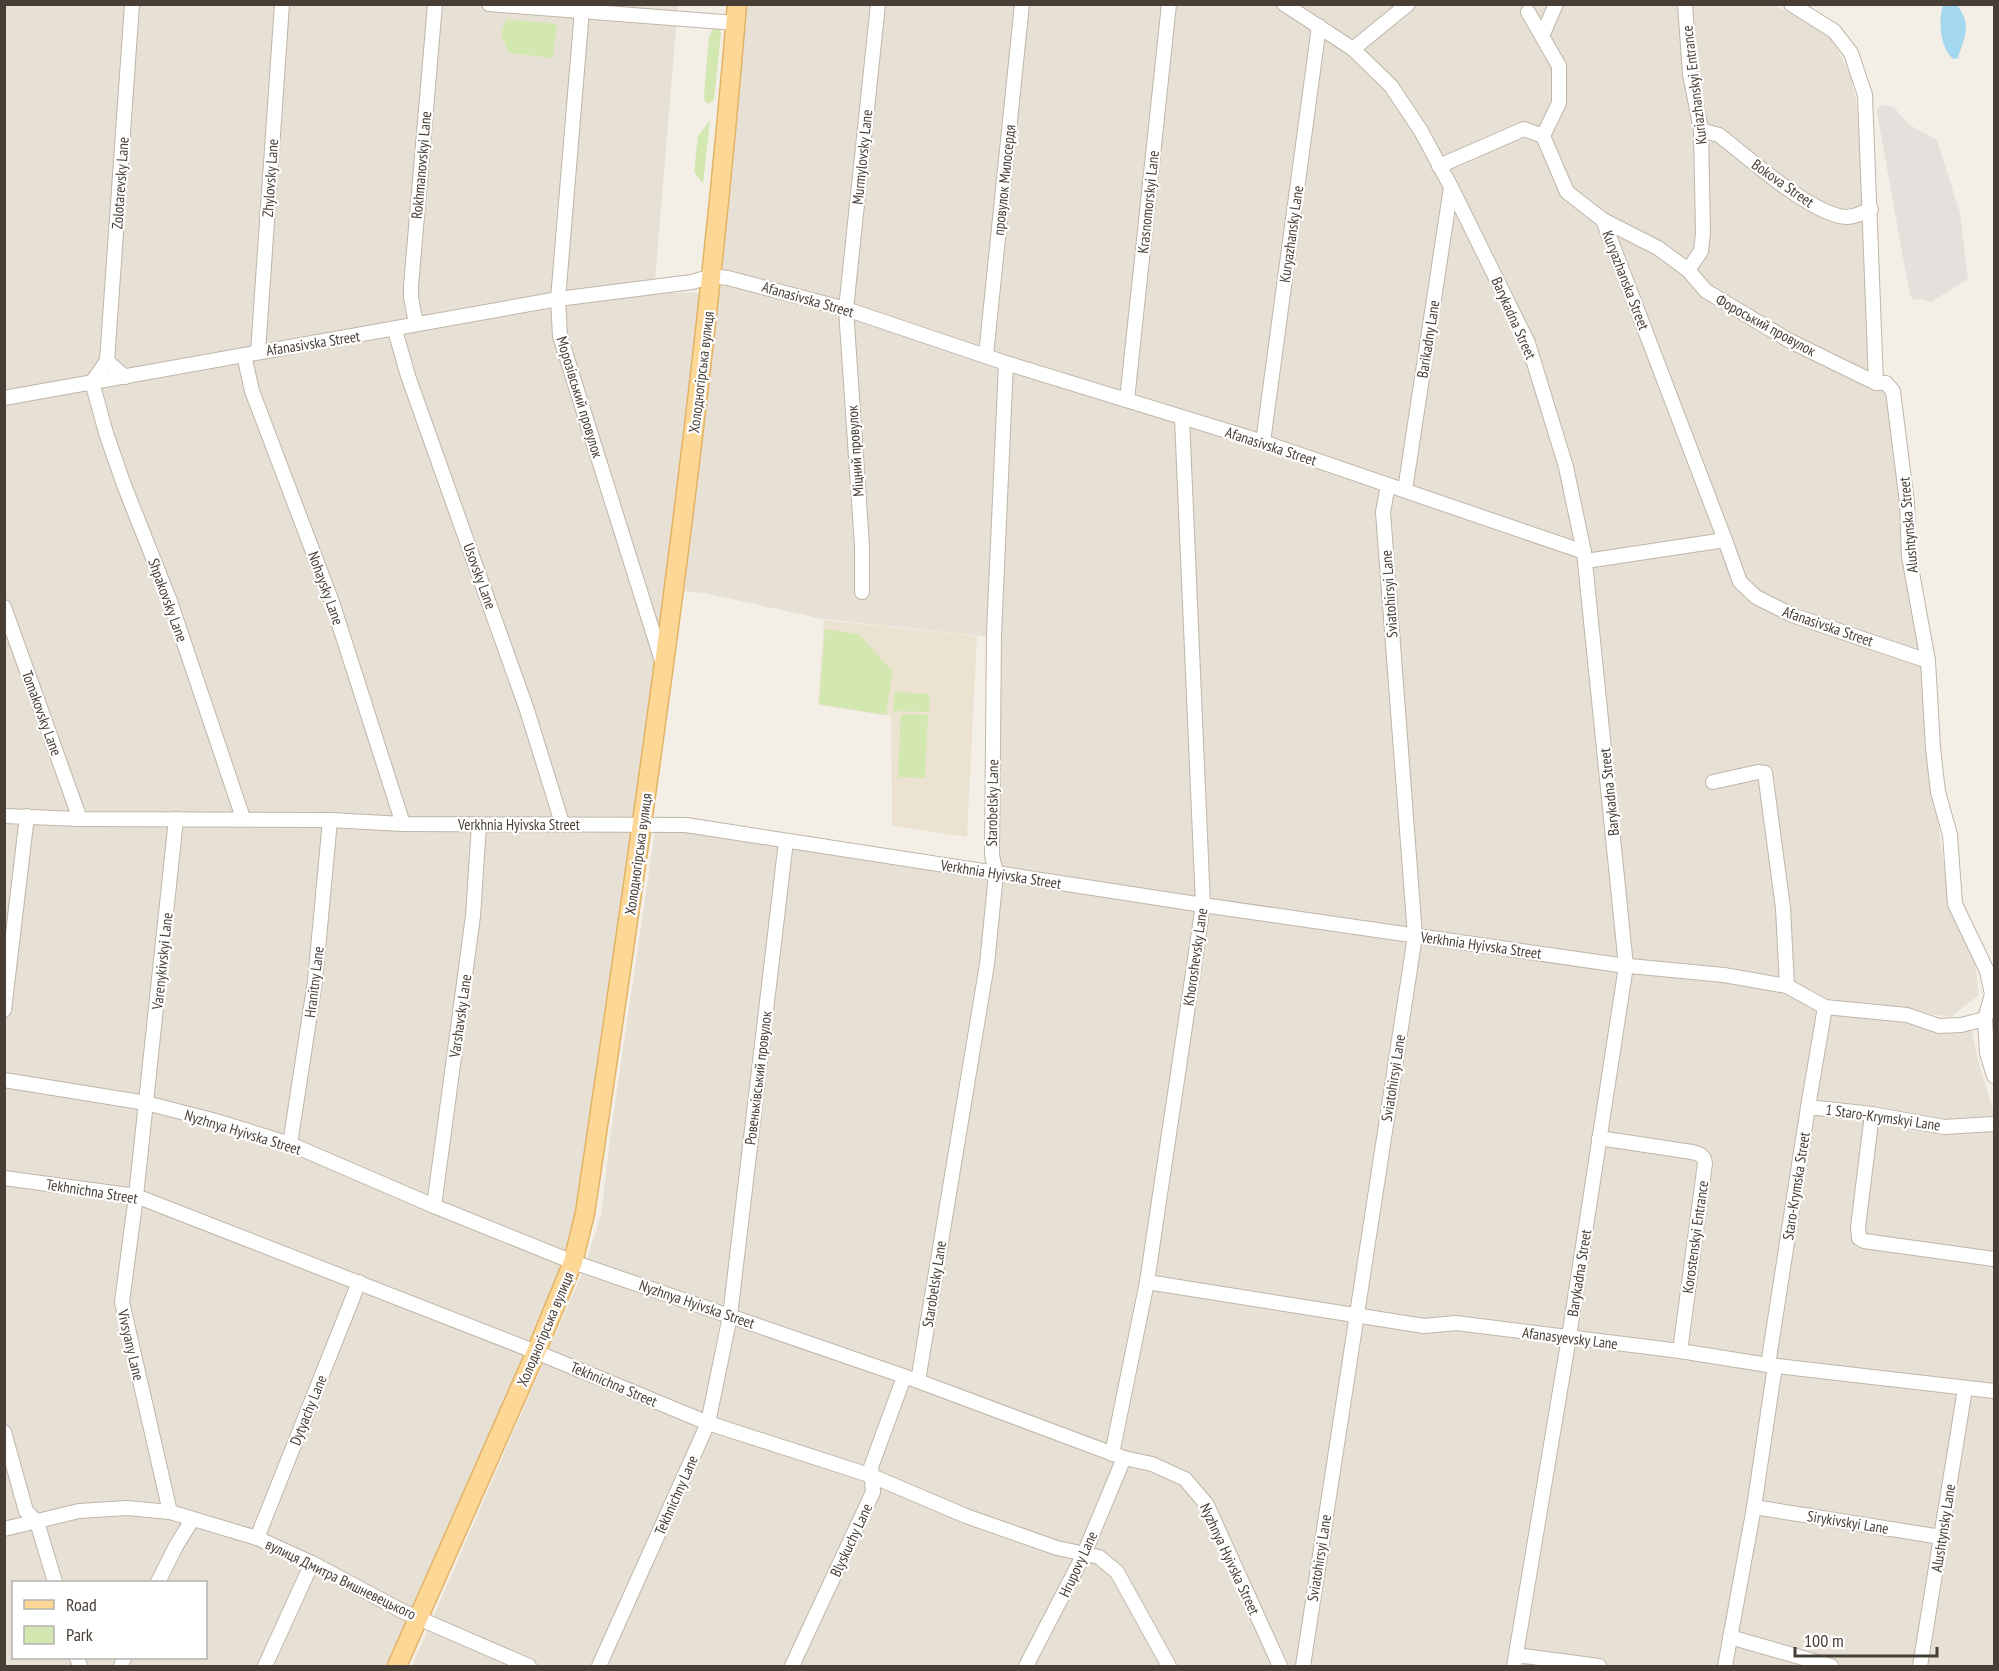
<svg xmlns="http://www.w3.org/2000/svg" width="1999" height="1671" viewBox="0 0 1999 1671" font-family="'PT Sans Narrow',sans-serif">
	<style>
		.residential { fill: #e7e0d5; fill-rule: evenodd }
		.industrial { fill: #e6e0dc }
		.education { fill: #ece2d1 }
		.green { fill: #d3e7b0 }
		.water { fill: #a4d7f0 }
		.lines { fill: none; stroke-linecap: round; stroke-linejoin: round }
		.minor-casing { stroke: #bfb6aa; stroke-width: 16 }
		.major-casing { stroke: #e3b366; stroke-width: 21 }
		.minor { stroke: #fff; stroke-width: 14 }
		.major { stroke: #fdd796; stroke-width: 18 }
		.labels { text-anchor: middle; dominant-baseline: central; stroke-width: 4.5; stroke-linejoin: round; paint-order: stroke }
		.street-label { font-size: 15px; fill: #473f36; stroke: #fff }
	</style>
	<rect width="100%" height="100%" fill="#f3efe7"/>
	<!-- residential -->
	<g class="residential">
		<path d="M5 5H678L654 293H701L635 831 576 1218 563 1269 389 1666H5ZM14 1582H206V1658H14Z"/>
		<polygon points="743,5 1772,5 1803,18 1833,41 1850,74 1857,105 1872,372 1885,391 1921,664 1936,808 1950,908 1975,960 1979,995 1951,1017 1829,999 1782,977 1452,936 1000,867 1000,638 823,619 704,593 684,591 718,288"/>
		<polygon points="680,829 1721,978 1785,992 1826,1009 1955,1026 1969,1018 1977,1057 1994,1113 1994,1666 412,1666 583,1271 601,1215 611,1131 655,832"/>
	</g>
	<!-- industrial -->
	<polygon class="industrial" points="1881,105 1894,107 1908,124 1937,140 1960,213 1968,279 1931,302 1923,299 1914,300 1910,296 1877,113 1877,109"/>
	<!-- education -->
	<polygon class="education" points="824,620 977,636 967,837 892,826 891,716 818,705"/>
	<!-- green -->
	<g class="green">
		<polygon points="506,19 557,24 553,58 509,53 501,35"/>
		<polygon points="719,25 721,33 714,100 708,104 705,101 704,95 709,37 714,26"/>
		<polygon points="710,120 703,184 694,172 698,136"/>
		<polygon points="825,629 858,634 893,671 886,715 819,704"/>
		<polygon points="894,692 930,694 929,712 893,711"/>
		<polygon points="901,714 928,715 925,778 898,777"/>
	</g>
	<!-- water -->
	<path class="water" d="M1943 5H1957C1972 25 1965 35 1958 58L1953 59C1940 47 1938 21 1943 5Z"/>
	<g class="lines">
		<!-- minor casing -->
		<g class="minor-casing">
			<g id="minor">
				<polyline points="489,4 736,23"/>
				<polyline points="1284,4 1353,49 1391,86 1421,131 1451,187 1528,343 1566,467 1584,552 1626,966 1569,1337 1514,1666"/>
				<polyline points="1685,4 1690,74 1701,130 1703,233 1701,251 1688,270"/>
				<polyline points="1791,4 1834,31 1851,53 1865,95 1876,383 1886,383 1893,391 1907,503 1909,556 1928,661 1933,748 1938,792 1950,835 1955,904 1987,971 1992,994 1985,1019 1987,1053 1994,1076"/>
				<polyline points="582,10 558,299 560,336 662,661"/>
				<polyline points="1528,12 1559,66 1559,103 1543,136 1567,192 1603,220 1725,540"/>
				<polyline points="1542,36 1556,4"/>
				<polyline points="1353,49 1408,4"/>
				<path d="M1701 130 1719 135C1750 159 1803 207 1839 216 1851 219 1860 214 1871 209"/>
				<polyline points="1439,166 1524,129 1543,136"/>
				<polyline points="1603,220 1658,248 1688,270 1706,291 1790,341 1876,383"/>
				<polyline points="416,324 411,297 411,286 435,4"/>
				<polyline points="395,330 408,376 527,710 562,823"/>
				<polyline points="258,352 282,4"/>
				<polyline points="244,355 252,391 332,602 403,824"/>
				<polyline points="986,355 1022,4"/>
				<polyline points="107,361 92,382 106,433 124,485 170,601 243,818"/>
				<polyline points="125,377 107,361 132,4"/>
				<polyline points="4,398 558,299 692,282 712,276 728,278 846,309 1006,363 1263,442 1584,552"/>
				<polyline points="1127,400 1169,4"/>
				<polyline points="1263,442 1319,26"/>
				<polyline points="1405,490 1451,187"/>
				<polyline points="1586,561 1725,540 1740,582 1756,597 1792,615 1928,661"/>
				<polyline points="862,592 862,546 846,309 878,4"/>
				<polyline points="4,607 80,819"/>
				<polyline points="1713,782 1758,772 1765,773 1783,908 1787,986"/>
				<polyline points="4,816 80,819 330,820 403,824 686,825 1203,905 1619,965 1724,975 1787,986 1825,1007 1907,1015 1939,1026 1961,1025 1985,1019"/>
				<polyline points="4,1010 27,816"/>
				<polyline points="4,1080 146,1103 216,1121 290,1144 434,1206 573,1262 918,1381 1124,1458 1152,1464 1185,1479 1207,1505 1280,1666"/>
				<polyline points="1808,1107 1872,1114 1944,1127 1994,1124"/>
				<polyline points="1872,1114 1858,1227 1859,1238 1864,1241 1994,1259"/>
				<path d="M1599 1138 1692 1152C1699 1154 1704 1155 1705 1163L1680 1351"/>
				<polyline points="290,1144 315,981 330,820"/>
				<polyline points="4,1178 136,1196 536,1352 708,1423 872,1476 966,1516 1057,1548 1099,1557 1117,1572 1169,1666"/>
				<polyline points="434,1206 473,916 479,825"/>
				<polyline points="1147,1282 1424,1326 1456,1323 1680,1351 1768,1365 1994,1391"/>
				<polyline points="1768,1365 1808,1107 1825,1007"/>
				<polyline points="918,1381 987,964 996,874 992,855 994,634 1006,363"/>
				<polyline points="4,1432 26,1511 37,1522 55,1582"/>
				<polyline points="1112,1454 1147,1282 1203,905 1182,418"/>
				<polyline points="1754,1507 1941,1537"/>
				<polyline points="170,1512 122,1302 136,1196 176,819"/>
				<polyline points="4,1529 79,1511 127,1508 170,1512 257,1538 312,1563 402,1611 529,1666"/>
				<polyline points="257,1538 359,1282"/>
				<polyline points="158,1582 176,1546 192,1520"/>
				<polyline points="1730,1637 1831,1666"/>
				<polyline points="1516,1655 1599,1666"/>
				<polyline points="77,1658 80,1666"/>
				<polyline points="121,1666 124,1658"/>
				<polyline points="265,1666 312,1563"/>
				<polyline points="599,1666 708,1423 730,1316 786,841"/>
				<polyline points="792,1666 873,1492 871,1467 904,1377"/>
				<polyline points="1026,1666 1084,1554 1124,1458"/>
				<polyline points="1303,1666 1415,936 1383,512 1388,485"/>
				<polyline points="1725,1666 1754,1507 1775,1366"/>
				<polyline points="1920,1666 1965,1389"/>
			</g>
		</g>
		<!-- major casing -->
		<g class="major-casing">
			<path id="major" d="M397 1666 536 1352 573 1262 585 1213C645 811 704 409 737 4"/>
		</g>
		<!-- minor -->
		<use href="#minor" class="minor"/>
		<!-- major -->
		<use href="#major" class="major"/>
	</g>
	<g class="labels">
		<!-- street labels -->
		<g class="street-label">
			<text transform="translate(1694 85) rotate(-97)">Kuriazhanskyi Entrance</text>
			<text transform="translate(862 157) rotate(-84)">Murmylovsky Lane</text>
			<text transform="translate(421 165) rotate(-85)">Rokhmanovskyi Lane</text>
			<text transform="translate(270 178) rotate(-86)">Zhylovsky Lane</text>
			<text transform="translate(1004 180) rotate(-84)">провулок Милосердя</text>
			<text transform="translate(120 183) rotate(-86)">Zolotarevsky Lane</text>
			<text transform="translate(1783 183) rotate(35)">Bokova Street</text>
			<text transform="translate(1148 202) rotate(-84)">Krasnomorskyi Lane</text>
			<text transform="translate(1291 234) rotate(-82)">Kuryazhansky Lane</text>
			<text transform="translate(1626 280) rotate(69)">Kuryazhanska Street</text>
			<text transform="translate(808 299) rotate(16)">Afanasivska Street</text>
			<text transform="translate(1514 318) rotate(66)">Barykadna Street</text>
			<text transform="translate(1766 325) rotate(29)">Фороський провулок</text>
			<text transform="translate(1428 339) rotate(-81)">Barikadny Lane</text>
			<text transform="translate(313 343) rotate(-9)">Afanasivska Street</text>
			<text transform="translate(701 372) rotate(-83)">Холодногірська вулиця</text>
			<text transform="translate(580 397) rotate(73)">Морозівський провулок</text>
			<text transform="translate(1271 446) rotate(18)">Afanasivska Street</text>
			<text transform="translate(855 451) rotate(-94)">Міцний провулок</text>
			<text transform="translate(1908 525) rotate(-95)">Alushtynska Street</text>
			<text transform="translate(480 576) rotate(70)">Usovsky Lane</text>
			<text transform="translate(326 588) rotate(70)">Nohaysky Lane</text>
			<text transform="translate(1389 594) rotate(-94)">Sviatohirsyi Lane</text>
			<text transform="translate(168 600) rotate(70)">Shpakovsky Lane</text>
			<text transform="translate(1828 626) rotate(19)">Afanasivska Street</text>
			<text transform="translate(42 713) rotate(70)">Tomakovsky Lane</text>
			<text transform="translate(1609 792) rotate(-96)">Barykadna Street</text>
			<text transform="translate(992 803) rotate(-89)">Starobelsky Lane</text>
			<text x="519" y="824">Verkhnia Hyivska Street</text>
			<text transform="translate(638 854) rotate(-82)">Холодногірська вулиця</text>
			<text transform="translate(1001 874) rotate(9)">Verkhnia Hyivska Street</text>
			<text transform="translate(1481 945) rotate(8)">Verkhnia Hyivska Street</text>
			<text transform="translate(1195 957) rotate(-82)">Khoroshevsky Lane</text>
			<text transform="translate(162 961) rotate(-84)">Varenykivskyi Lane</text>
			<text transform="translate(314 982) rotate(-83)">Hranitny Lane</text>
			<text transform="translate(460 1016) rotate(-82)">Varshavsky Lane</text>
			<text transform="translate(758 1078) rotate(-83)">Ровеньківський провулок</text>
			<text transform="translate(1393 1078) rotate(-81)">Sviatohirsyi Lane</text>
			<text transform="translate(1883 1117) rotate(8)">1 Staro-Krymskyi Lane</text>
			<text transform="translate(243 1132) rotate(17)">Nyzhnya Hyivska Street</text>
			<text transform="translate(1796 1186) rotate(-81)">Staro-Krymska Street</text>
			<text transform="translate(92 1191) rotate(9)">Tekhnichna Street</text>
			<text transform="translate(1695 1237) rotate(-82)">Korostenskyi Entrance</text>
			<text transform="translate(1579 1273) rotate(-81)">Barykadna Street</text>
			<text transform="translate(934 1284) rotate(-81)">Starobelsky Lane</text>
			<text transform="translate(697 1304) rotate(19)">Nyzhnya Hyivska Street</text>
			<text transform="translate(545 1329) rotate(-67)">Холодногірська вулиця</text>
			<text transform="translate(1570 1338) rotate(7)">Afanasyevsky Lane</text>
			<text transform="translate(131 1345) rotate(77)">Vivsyany Lane</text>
			<text transform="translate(614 1384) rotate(23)">Tekhnichna Street</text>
			<text transform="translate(308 1410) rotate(-68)">Dytyachy Lane</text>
			<text transform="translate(676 1495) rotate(-66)">Tekhnichny Lane</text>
			<text transform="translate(1848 1522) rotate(9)">Sirykivskyi Lane</text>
			<text transform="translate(1943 1528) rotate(-81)">Alushtynsky Lane</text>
			<text transform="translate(851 1540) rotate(-65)">Blyskuchy Lane</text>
			<text transform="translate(1319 1558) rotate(-81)">Sviatohirsyi Lane</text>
			<text transform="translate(1230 1559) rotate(65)">Nyzhnya Hyivska Street</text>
			<text transform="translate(1078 1564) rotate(-65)">Hrupovy Lane</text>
			<text transform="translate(341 1579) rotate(26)">вулиця Дмитра Вишневецького</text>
		</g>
	</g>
	<!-- border -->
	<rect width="1999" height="1671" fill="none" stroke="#473f36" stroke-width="12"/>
	<!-- legend -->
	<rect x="12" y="1581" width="195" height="78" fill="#ffffff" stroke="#b5b2af" stroke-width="1.5"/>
	<rect x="24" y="1600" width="30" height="9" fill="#fdd796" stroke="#b5b2af" stroke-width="1.5"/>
	<text x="66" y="1611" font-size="18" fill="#473f36">Road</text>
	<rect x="24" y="1626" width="30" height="18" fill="#d3e7b0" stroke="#b5b2af" stroke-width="1.5"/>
	<text x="66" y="1641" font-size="18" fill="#473f36">Park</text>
	<!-- scale -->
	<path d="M1795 1647v9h142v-9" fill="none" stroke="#473f36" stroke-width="3"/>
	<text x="1804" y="1647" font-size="18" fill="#473f36" stroke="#ffffff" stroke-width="4.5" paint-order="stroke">100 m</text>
</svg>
